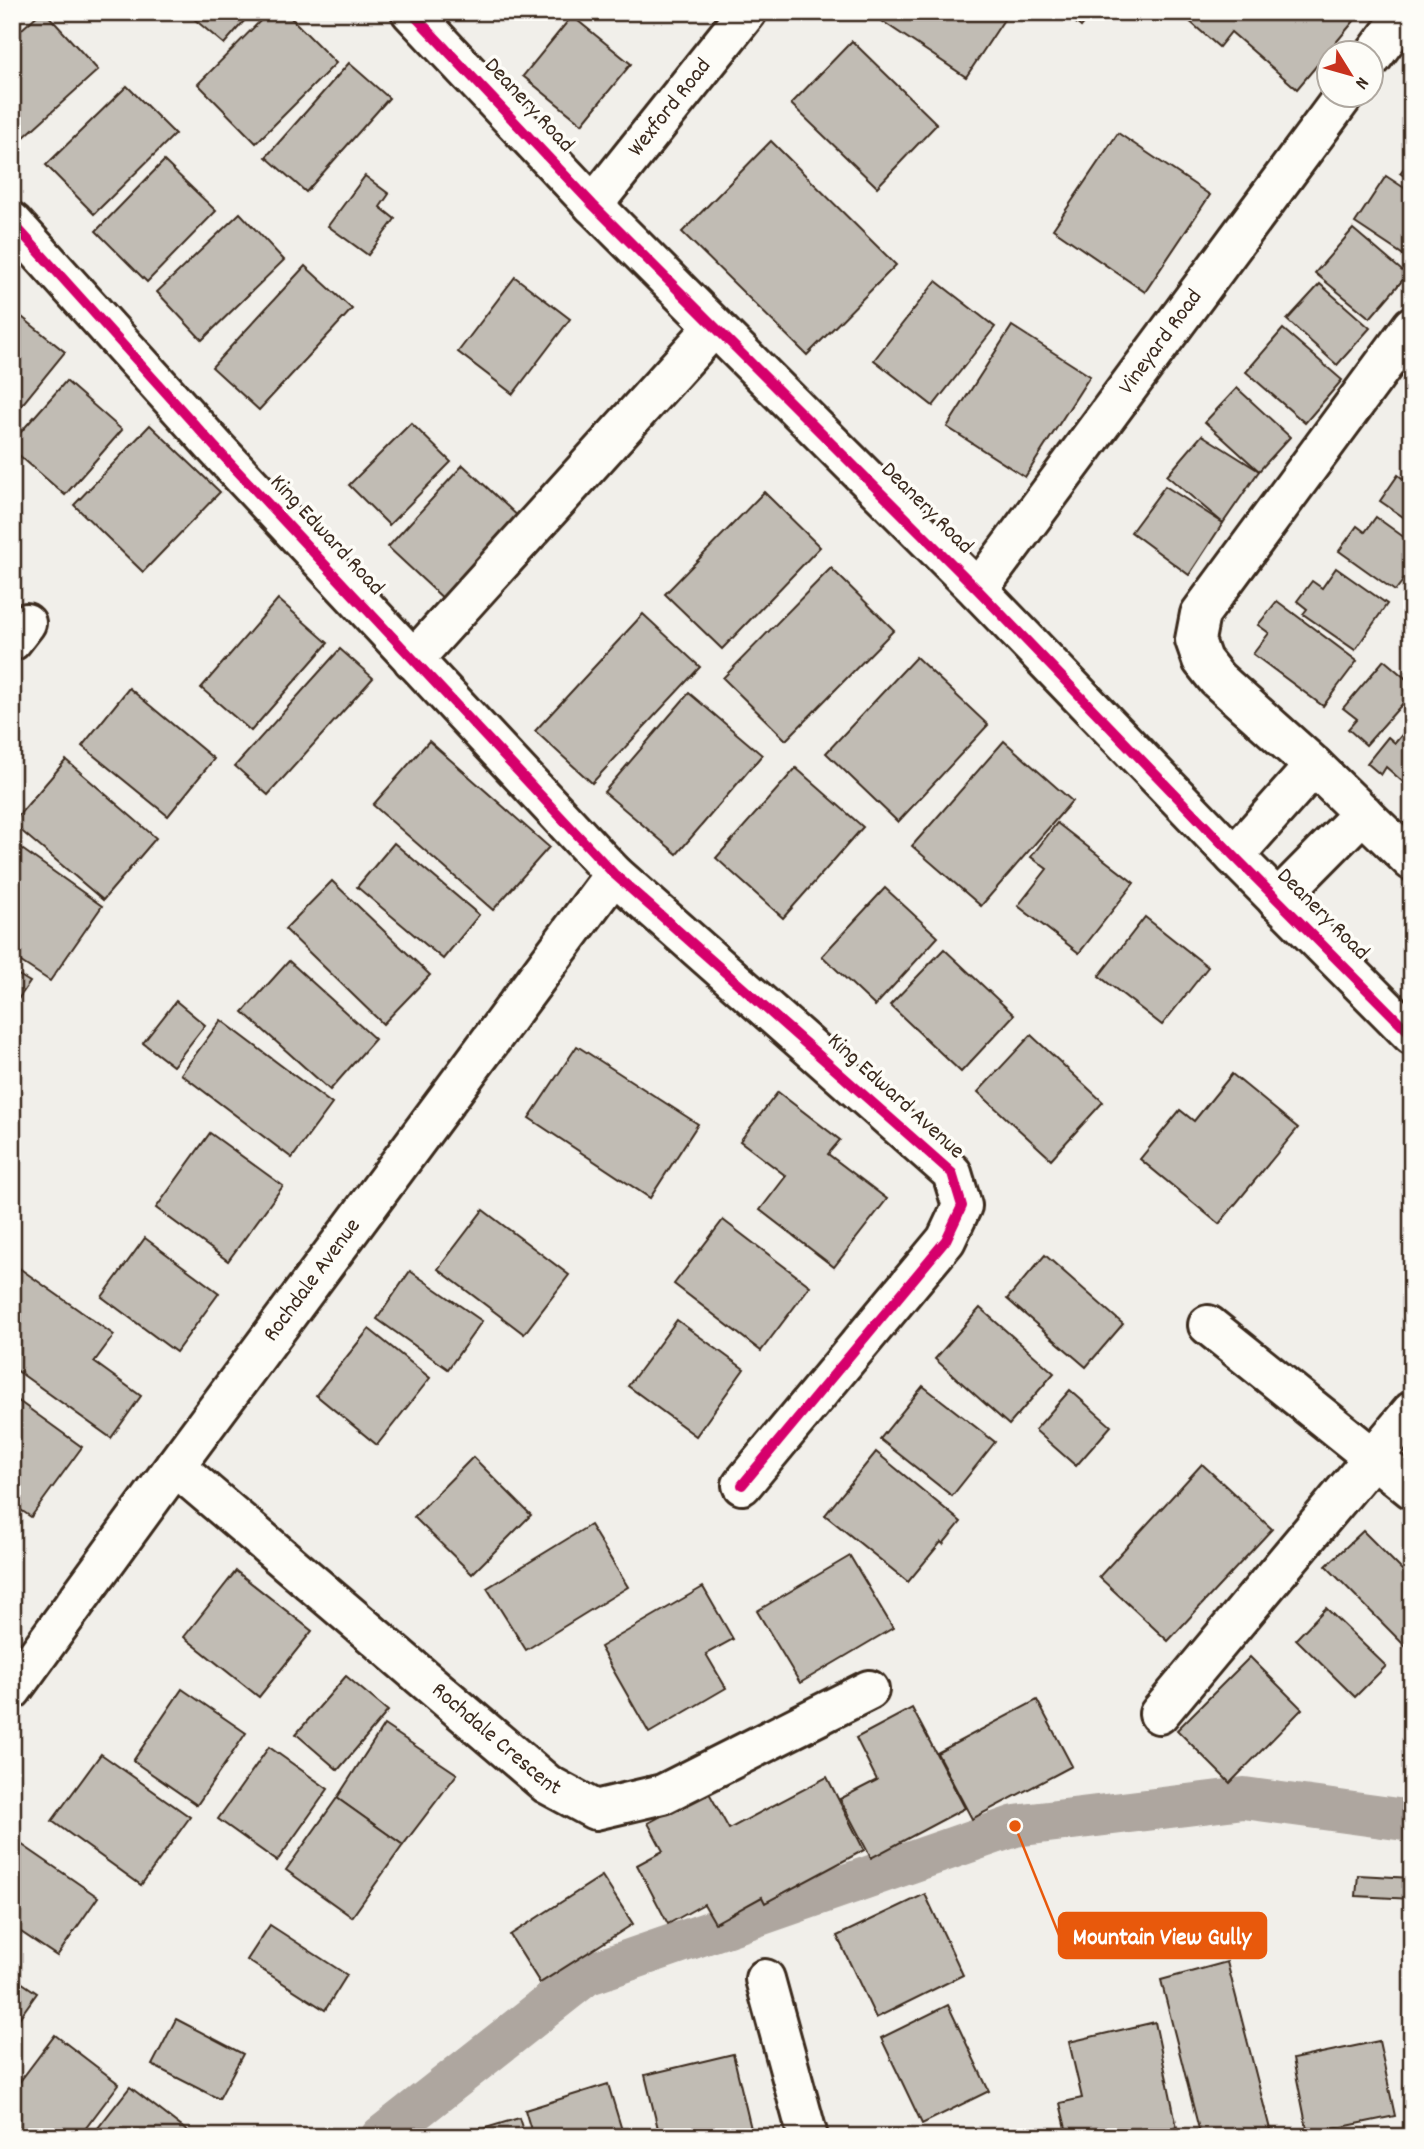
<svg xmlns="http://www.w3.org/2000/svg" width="1424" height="2149" viewBox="0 0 1424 2149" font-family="Dekko,sans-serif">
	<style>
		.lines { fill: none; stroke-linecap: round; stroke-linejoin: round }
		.canal { stroke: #aea69f; stroke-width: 42 }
		.building { fill: #c1bcb4; stroke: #3b2a1e; stroke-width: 2 }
		.minor-casing { stroke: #3b2a1e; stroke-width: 44 }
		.minor { stroke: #fdfcf7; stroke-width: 38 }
		.cycleway-casing { stroke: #fdfcf7; stroke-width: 15 }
		.cycleway { stroke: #d6006c; stroke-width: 10 }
		.labels { text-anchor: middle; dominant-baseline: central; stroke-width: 7; stroke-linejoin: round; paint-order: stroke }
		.street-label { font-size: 23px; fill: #3b2a1e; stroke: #fdfcf7 }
		.leader { fill: none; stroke: #e8590c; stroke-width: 2.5 }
		.callout-dot { fill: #e8590c; stroke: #fdfcf7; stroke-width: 2.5 }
		.callout { fill: #e8590c; stroke: #e8590c; stroke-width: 2.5 }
		.callout-label { font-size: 24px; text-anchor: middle; font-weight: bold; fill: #fff }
	</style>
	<rect width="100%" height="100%" fill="#f1efea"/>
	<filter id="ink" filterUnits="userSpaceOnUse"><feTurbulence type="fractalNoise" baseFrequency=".0143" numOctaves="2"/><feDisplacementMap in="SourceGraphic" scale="14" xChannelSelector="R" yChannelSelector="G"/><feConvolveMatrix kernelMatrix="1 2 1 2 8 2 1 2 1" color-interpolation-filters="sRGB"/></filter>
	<g filter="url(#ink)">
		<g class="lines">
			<!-- canal -->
			<polyline class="canal" points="381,2137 586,1975 1015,1826 1244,1798 1412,1821"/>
		</g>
		<!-- building -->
		<g class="building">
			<polygon points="41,12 45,12 98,70 12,148 12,38"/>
			<polygon points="200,12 252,12 224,44 194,19"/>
			<polygon points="269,12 285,12 336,63 256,143 198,84"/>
			<polygon points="875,12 1009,12 966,77 873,15"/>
			<polygon points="1063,12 1093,12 1081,27"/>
			<polygon points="1179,12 1344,12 1354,21 1297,89 1231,32 1219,47"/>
			<polygon points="572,16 631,64 582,124 523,76"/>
			<polygon points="852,41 937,124 877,187 791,104"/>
			<polygon points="349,63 389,98 306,192 266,157"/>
			<polygon points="127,86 175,134 94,214 46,165"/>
			<polygon points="1118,133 1210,195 1145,292 1053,229"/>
			<polygon points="771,141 896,265 807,355 682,232"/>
			<polygon points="1412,158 1412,182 1400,173"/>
			<polygon points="164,161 216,211 147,282 96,231"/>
			<polygon points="365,176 389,194 380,207 395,219 368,255 328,226"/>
			<polygon points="1386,176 1412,193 1412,252 1405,256 1355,223"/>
			<polygon points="240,213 284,260 202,340 157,292"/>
			<polygon points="1353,229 1407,275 1370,318 1315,273"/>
			<polygon points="305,266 352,309 259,410 212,367"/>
			<polygon points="515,277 570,319 513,394 458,352"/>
			<polygon points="936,281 995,327 933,406 874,360"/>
			<polygon points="1320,284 1370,328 1337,365 1287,320"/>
			<polygon points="12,309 65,352 12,417"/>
			<polygon points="1012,326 1090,376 1025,477 947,427"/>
			<polygon points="1283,329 1342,380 1305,423 1246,372"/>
			<polygon points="66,381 122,430 65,495 12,449 12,442"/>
			<polygon points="1237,388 1290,437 1259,471 1205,422"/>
			<polygon points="411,423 451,462 389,525 349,485"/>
			<polygon points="150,425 220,492 143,572 74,505"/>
			<polygon points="1202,435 1259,471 1223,523 1167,476"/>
			<polygon points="463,465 522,520 447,602 388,547"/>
			<polygon points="1412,474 1412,523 1380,501 1398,475 1406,481"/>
			<polygon points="1165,486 1223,523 1189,575 1131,532"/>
			<polygon points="764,492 820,547 722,649 665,594"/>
			<polygon points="1376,517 1412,543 1412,569 1395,591 1339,551 1357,526 1365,532"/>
			<polygon points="831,568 894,630 786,740 723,678"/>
			<polygon points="1336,568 1387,604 1355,650 1303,614 1307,609 1297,601 1312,581 1322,588"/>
			<polygon points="278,599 328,643 251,731 201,688"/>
			<polygon points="1277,601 1357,661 1323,706 1253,654 1269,633 1258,625"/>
			<polygon points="643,614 700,667 592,783 535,731"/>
			<polygon points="340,649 373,678 268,795 235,766"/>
			<polygon points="916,657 988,725 898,822 826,753"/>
			<polygon points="1384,660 1412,684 1412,693 1366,745 1348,729 1357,719 1343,708"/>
			<polygon points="129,688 214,759 168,816 82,746"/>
			<polygon points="689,693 762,755 677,854 604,792"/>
			<polygon points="1412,723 1412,790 1386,767 1381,775 1367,763 1388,737 1395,743"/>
			<polygon points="429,741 549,847 493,910 373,805"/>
			<polygon points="1004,741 1072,801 981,906 912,846"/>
			<polygon points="66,760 156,838 103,900 12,823"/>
			<polygon points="796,768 863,827 783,918 716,858"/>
			<polygon points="1057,823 1134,883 1079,953 1018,906 1047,869 1031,857"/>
			<polygon points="12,842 102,906 50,981 12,956"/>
			<polygon points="394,843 479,915 443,959 357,887"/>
			<polygon points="332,881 430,975 383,1024 285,929"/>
			<polygon points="885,888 938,937 875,1006 822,956"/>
			<polygon points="1145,917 1208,967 1162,1025 1099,976"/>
			<polygon points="944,949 1014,1015 961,1072 890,1005"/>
			<polygon points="289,961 375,1039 330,1090 243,1012"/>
			<polygon points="12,971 30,982 12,1008"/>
			<polygon points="176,1001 205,1025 173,1066 143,1043"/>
			<polygon points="221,1020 332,1104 292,1158 181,1074"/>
			<polygon points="1031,1035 1103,1102 1051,1159 978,1092"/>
			<polygon points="577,1046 698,1124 650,1198 529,1118"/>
			<polygon points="1232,1074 1298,1128 1219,1224 1140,1159 1180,1110 1194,1121"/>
			<polygon points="778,1092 840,1140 828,1154 887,1199 834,1267 760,1210 786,1176 740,1141"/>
			<polygon points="210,1133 283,1186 228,1261 156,1208"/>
			<polygon points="483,1210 569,1275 524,1334 438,1269"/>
			<polygon points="723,1220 810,1286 761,1351 674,1284"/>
			<polygon points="145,1238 219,1293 176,1352 102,1297"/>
			<polygon points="1045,1255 1123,1324 1086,1367 1007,1299"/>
			<polygon points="12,1263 114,1335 94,1362 141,1396 111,1438 12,1367"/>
			<polygon points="410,1271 482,1321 448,1369 377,1319"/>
			<polygon points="980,1308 1054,1373 1009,1425 935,1359"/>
			<polygon points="677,1320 744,1369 696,1436 628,1386"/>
			<polygon points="369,1329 430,1378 377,1445 316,1395"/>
			<polygon points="923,1386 995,1442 952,1496 880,1439"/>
			<polygon points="1070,1390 1111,1426 1076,1466 1035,1430"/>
			<polygon points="13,1397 82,1447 31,1517 12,1504"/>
			<polygon points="876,1452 961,1522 943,1544 941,1542 908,1582 825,1515"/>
			<polygon points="473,1457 531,1515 472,1574 414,1517"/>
			<polygon points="1202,1464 1272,1529 1168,1641 1099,1577"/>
			<polygon points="590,1525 628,1587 526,1650 487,1588"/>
			<polygon points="1363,1531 1412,1580 1412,1653 1326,1566"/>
			<polygon points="850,1556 893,1628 800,1683 757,1611"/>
			<polygon points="236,1571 312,1631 259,1697 184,1637"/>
			<polygon points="703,1587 733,1639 706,1654 726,1688 649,1733 600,1647"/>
			<polygon points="1326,1608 1386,1666 1355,1697 1296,1639"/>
			<polygon points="1250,1657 1302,1709 1230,1783 1177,1730"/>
			<polygon points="346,1676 388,1711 338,1770 296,1734"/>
			<polygon points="182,1689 246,1733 197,1805 133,1761"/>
			<polygon points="1037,1700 1072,1766 972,1819 937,1753"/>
			<polygon points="912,1708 965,1808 871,1858 840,1799 877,1780 856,1738"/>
			<polygon points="384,1725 457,1774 403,1845 337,1798"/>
			<polygon points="269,1747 328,1789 277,1861 218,1819"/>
			<polygon points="101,1754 190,1817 141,1885 52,1821"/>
			<polygon points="827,1777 864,1850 765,1903 762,1897 715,1923 704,1904 668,1924 637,1865 663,1851 648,1823 708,1791 729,1829"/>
			<polygon points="337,1798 403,1845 352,1917 286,1870"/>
			<polygon points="18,1842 98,1897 57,1956 12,1926 12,1851"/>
			<polygon points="1358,1875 1412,1878 1412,1899 1356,1896"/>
			<polygon points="602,1876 633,1924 540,1983 510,1935"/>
			<polygon points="925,1894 963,1975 876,2018 837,1936"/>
			<polygon points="270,1925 347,1975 325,2010 247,1960"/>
			<polygon points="1227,1962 1272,2137 1201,2137 1161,1980"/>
			<polygon points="12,1976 37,1993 12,2028"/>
			<polygon points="948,2005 989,2091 922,2124 881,2038"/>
			<polygon points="176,2019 243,2054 219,2099 152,2065"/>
			<polygon points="1155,2022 1179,2137 1068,2137 1060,2103 1082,2098 1069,2042"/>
			<polygon points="55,2035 119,2084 79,2137 28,2137 12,2125 12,2092"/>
			<polygon points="1379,2041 1395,2116 1308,2134 1293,2059"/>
			<polygon points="733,2054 753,2137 660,2137 645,2075"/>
			<polygon points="608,2084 624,2137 533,2137 525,2110"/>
			<polygon points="130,2087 187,2131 182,2137 91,2137"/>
			<polygon points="519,2118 525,2137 456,2137"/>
		</g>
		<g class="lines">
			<!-- minor casing -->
			<g class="minor-casing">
				<g id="minor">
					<polyline points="411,12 593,205 978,590 1234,856 1412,1035"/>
					<polyline points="1372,58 1406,12"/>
					<path id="s1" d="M593 205 747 12"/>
					<polyline points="12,222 214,446 614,874 952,1173 962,1206 946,1240 742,1485"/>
					<polyline points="1412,326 1200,614 1195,640 1202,660 1217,679 1314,766 1412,861"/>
					<path id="s2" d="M978 590 1345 94"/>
					<polyline points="12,641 26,623"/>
					<polyline points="413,660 713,328"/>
					<polyline points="1234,856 1314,766"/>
					<polyline points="1277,900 1363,813"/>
					<polyline points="1208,1325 1412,1489"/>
					<path id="s3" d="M175 1466 547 1784 595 1810 663 1794 869 1690"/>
					<path id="s4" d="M12 1690 175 1466 614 874"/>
					<polyline points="1159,1714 1412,1411"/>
					<polyline points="765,1979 808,2137"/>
				</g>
			</g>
			<!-- minor -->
			<use href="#minor" class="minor"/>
			<!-- cycleway casing -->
			<g class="cycleway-casing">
				<g id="cycleway">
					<polyline points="411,12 593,205 978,590 1234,856 1412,1035"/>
					<polyline points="12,222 214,446 614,874 952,1173 962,1206 946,1240 742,1485"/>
				</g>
			</g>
			<!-- cycleway -->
			<use href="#cycleway" class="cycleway"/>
		</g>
	</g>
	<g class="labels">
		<!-- street labels -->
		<g class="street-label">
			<text transform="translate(528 106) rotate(47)">Deanery Road</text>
			<text stroke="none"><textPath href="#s1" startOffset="124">Wexford Road</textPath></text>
			<text stroke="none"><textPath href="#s2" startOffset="308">Vineyard Road</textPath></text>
			<text transform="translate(926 509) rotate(45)">Deanery Road</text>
			<text transform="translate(326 536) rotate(47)">King Edward Road</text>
			<text transform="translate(1322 915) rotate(45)">Deanery Road</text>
			<text transform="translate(895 1097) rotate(42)">King Edward Avenue</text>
			<text stroke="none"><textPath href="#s4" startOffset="508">Rochdale Avenue</textPath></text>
			<text stroke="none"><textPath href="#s3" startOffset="422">Rochdale Crescent</textPath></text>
		</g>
	</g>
	<!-- callouts -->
	<path class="leader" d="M1015 1826L1059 1935"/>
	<circle class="callout-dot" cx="1015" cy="1826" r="7"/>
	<rect class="callout" x="1059" y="1913" width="207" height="45" rx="7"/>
	<g class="callout-label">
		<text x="1162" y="1944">Mountain View Gully</text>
	</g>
	<!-- margin -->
	<rect width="1424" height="2149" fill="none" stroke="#fdfcf7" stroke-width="42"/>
	<rect x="21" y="21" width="1382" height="2107" fill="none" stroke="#3b2a1e" stroke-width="2.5" filter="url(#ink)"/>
	<!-- north arrow -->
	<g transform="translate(1350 74) rotate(127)"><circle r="33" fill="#fdfcf7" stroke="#afa8a0" stroke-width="2"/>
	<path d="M0-5L12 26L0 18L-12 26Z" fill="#c8321e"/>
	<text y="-10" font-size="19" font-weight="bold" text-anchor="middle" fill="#3b2a1e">N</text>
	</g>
</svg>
